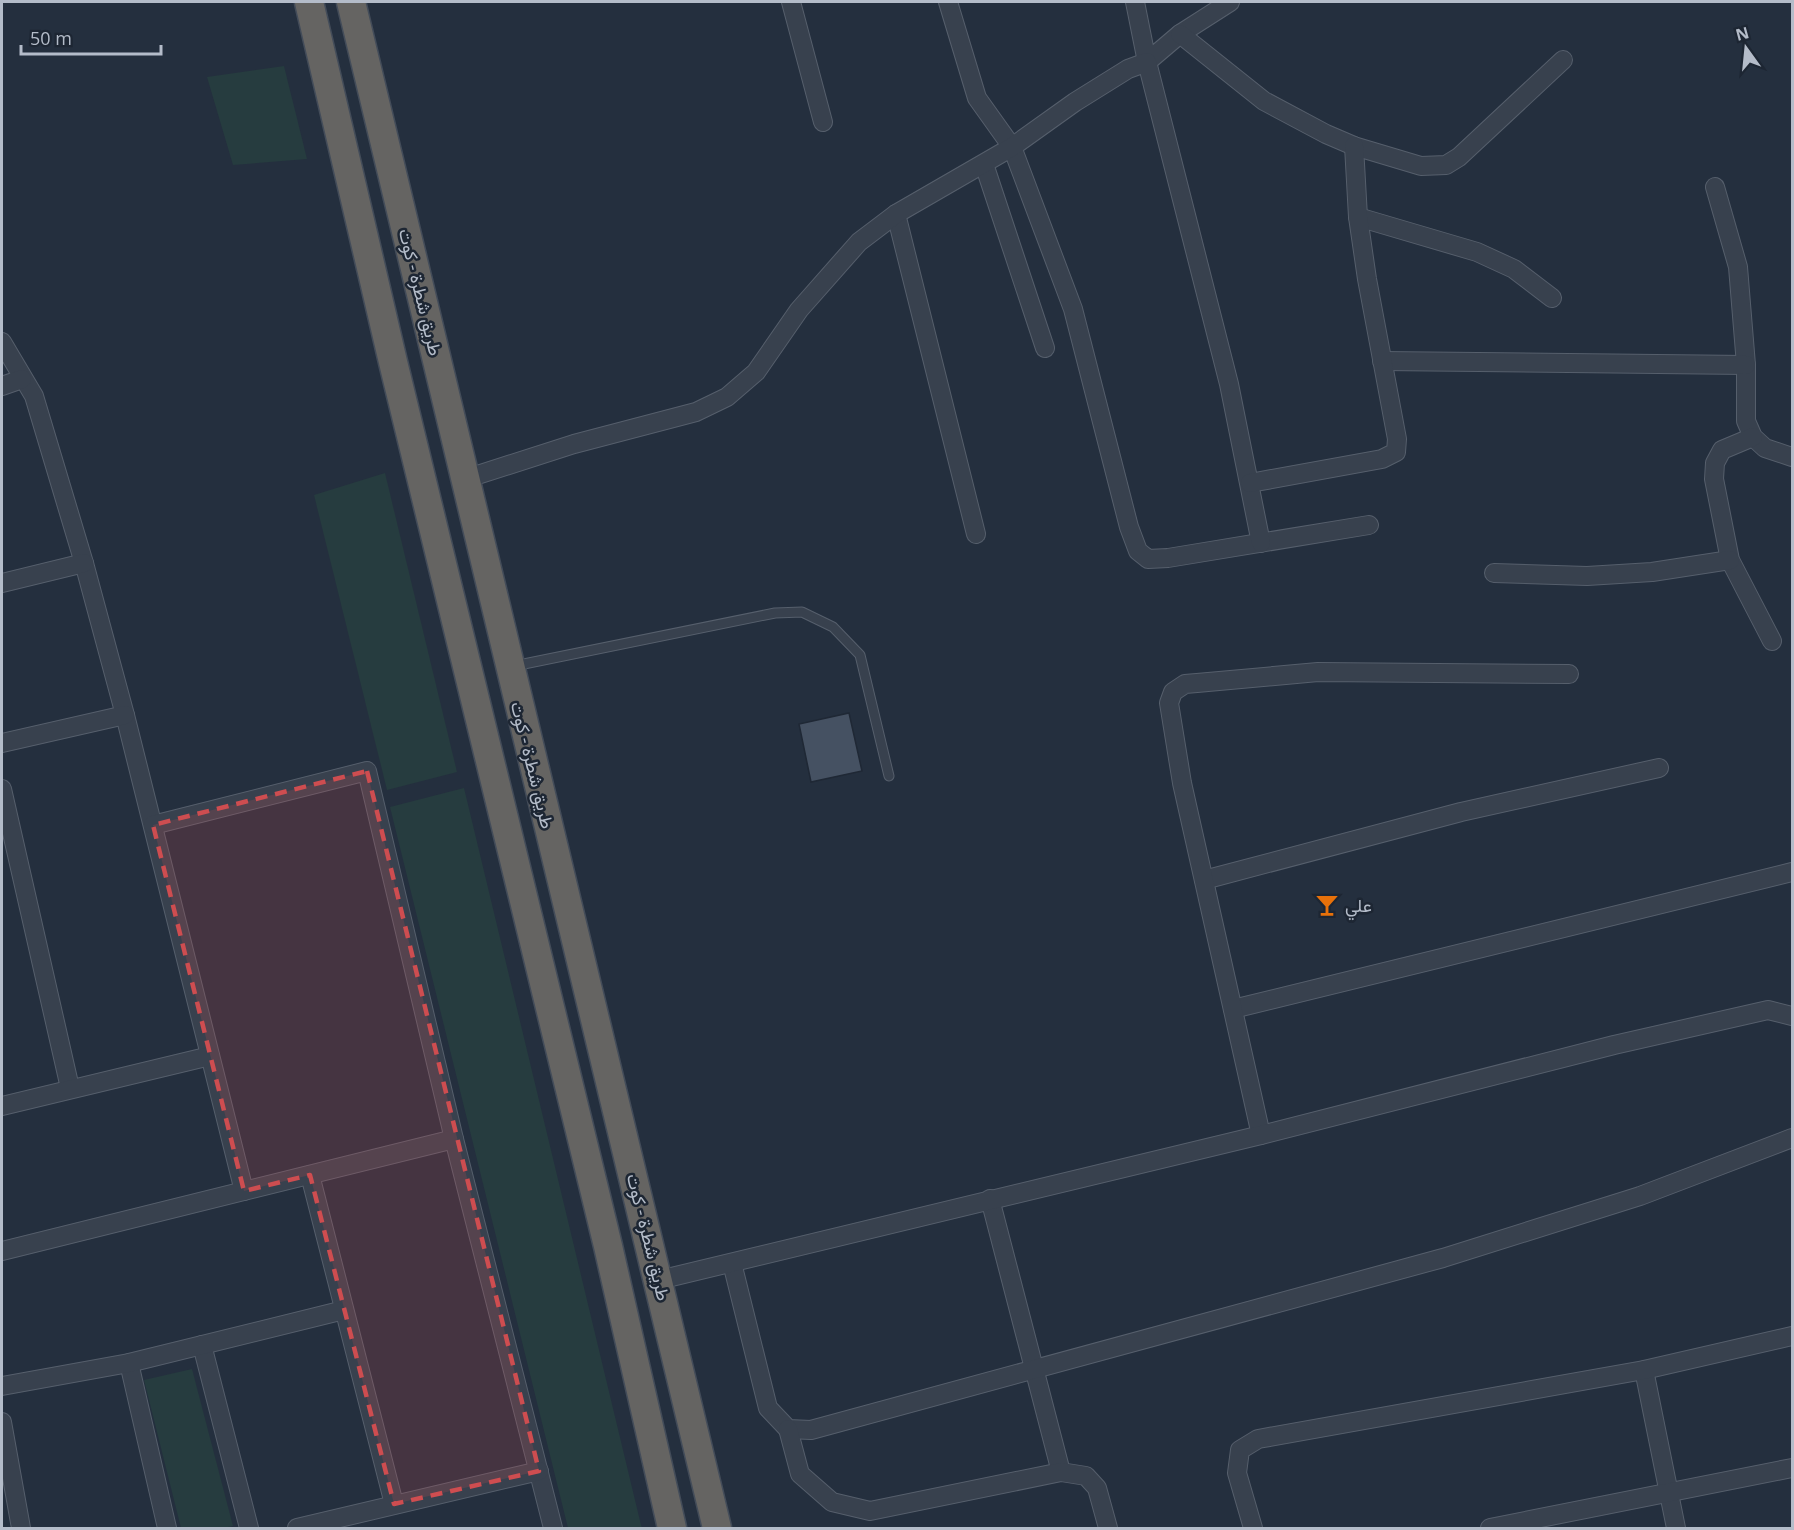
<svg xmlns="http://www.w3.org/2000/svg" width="1794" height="1530" viewBox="0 0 1794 1530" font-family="'Open Sans',Vazirmatn,sans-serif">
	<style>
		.green { fill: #263c3f }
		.building { fill: #455162; stroke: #1f2835; stroke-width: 1.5 }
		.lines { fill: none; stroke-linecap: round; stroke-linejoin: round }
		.service-casing { stroke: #565f6c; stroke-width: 11 }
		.minor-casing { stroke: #565f6c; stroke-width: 20 }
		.trunk-casing { stroke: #434c59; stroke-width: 31 }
		.service { stroke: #38414e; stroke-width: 9 }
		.minor { stroke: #38414e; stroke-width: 18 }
		.trunk { stroke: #656462; stroke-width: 28 }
		.marked { fill: #ce4d50; fill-opacity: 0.2; stroke: #ce4d50; stroke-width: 4.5; stroke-dasharray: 12 8; stroke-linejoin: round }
		.labels { text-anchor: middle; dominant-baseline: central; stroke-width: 5; stroke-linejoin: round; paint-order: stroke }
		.street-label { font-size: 18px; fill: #b4bcc9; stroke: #1d2633 }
		.poi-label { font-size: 18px; fill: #b4bcc9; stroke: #1d2633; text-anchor: start }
	</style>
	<rect width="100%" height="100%" fill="#242f3e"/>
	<!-- green -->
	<g class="green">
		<polygon points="284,66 307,159 233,165 207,77"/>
		<polygon points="385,473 457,772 387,790 314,495"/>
		<polygon points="464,788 641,1525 642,1528 568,1528 390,807"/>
		<polygon points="192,1369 233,1526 223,1528 181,1528 144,1380"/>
	</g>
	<!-- building -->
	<polygon class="building" points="849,713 862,771 811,782 799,724"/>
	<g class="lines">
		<!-- service casing -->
		<g class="service-casing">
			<polyline id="service" points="514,666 775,613 802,612 833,627 860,655 889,776"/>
		</g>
		<!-- minor casing -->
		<g class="minor-casing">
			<g id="minor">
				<polyline points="791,2 823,122"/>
				<polyline points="948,2 977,98 1012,147 1073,309 1129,527 1138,551 1148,559 1168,558 1369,525"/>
				<polyline points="1135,2 1147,62 1180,34 1230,2"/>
				<polyline points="1180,34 1264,101 1326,134 1354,146 1421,166 1446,165 1459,157 1563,60"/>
				<polyline points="984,164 1045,348"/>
				<polyline points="1715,187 1738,267 1746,365 1746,421 1753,437 1765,448 1792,457"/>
				<polyline points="896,214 976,534"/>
				<polyline points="1358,217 1477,252 1514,269 1552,298"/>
				<polyline points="2,342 34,396 84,563 125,715 244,1191"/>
				<polyline points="1382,361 1746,365"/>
				<polyline points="2,386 22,379"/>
				<polyline points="1753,437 1722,450 1715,463 1714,479 1730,560 1772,641"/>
				<polyline points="465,479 574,444 696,412 727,397 756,372 799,310 859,242 896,214 1012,147 1075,102 1128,69 1147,62 1229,384 1261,543"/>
				<polyline points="1250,483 1382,459 1396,452 1397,439 1367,279 1358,217 1354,146"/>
				<polyline points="1494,573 1587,576 1652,572 1730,560"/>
				<polyline points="2,583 84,563"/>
				<polyline points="2,743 125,715"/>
				<polyline points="2,789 70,1088"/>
				<polyline points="153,825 367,771 454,1139 553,1528"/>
				<polyline points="1204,880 1461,812 1659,768"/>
				<polyline points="1233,1009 1792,872"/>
				<polyline points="2,1106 210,1056"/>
				<polyline points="1261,1135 1182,783 1169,703 1173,692 1185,684 1197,683 1318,672 1569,674"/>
				<polyline points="310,1175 394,1504"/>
				<polyline points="990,1199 1061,1472"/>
				<polyline points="2,1251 454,1139"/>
				<polyline points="732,1263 768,1408 788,1429 811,1430 1443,1258 1640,1196 1792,1138"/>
				<polyline points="659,1280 1261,1135 1614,1045 1768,1010 1792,1016"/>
				<polyline points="202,1345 249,1528"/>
				<polyline points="129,1363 167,1528"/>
				<polyline points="1644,1370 1676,1528"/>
				<polyline points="2,1386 129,1363 344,1310"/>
				<polyline points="2,1422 21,1528"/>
				<polyline points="788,1429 800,1474 832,1502 870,1511 1061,1472 1086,1476 1097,1488 1108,1528"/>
				<polyline points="297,1528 539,1471"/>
				<polyline points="1253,1528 1237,1473 1240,1450 1258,1439 1644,1370 1792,1336"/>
				<polyline points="1490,1528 1792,1468"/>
			</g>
		</g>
		<!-- trunk casing -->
		<g class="trunk-casing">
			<g id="trunk">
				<polyline points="309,2 393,362 608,1246 672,1528"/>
				<polyline points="351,2 717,1528"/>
			</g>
		</g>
		<!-- service -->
		<use href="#service" class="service"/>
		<!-- minor -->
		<use href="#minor" class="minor"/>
		<!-- trunk -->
		<use href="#trunk" class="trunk"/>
	</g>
	<!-- marked area -->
	<path class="marked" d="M367 771 539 1471 394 1504 310 1175 244 1191 153 825Z"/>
	<!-- icons -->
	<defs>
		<g id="bar-bare" transform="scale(1.8)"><path d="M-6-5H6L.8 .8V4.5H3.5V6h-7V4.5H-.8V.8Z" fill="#e8710a" stroke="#1d2633" stroke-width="2.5" paint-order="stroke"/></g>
	</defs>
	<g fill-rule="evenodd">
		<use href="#bar-bare" x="1327" y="905"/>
	</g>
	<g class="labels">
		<!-- street labels -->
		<g class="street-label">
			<text transform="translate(421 292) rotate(76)">طريق شطرة - كوت</text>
			<text transform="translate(533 765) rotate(76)">طريق شطرة - كوت</text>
			<text transform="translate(649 1237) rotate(76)">طريق شطرة - كوت</text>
		</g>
		<!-- poi labels -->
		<g class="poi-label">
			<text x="1345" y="905">علي</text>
		</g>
	</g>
	<!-- border -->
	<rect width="1794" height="1530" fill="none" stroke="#b4bcc9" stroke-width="6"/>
	<!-- north arrow -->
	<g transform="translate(1746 48) rotate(345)" stroke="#1d2633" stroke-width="4.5" paint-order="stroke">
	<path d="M0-4.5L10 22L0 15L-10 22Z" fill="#b4bcc9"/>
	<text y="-9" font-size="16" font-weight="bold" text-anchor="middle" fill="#b4bcc9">N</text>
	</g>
	<!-- scale -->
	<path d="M21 45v9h140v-9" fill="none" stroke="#b4bcc9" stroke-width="3"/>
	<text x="30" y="45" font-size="18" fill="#b4bcc9" stroke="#1d2633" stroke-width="4.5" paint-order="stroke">50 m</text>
</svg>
